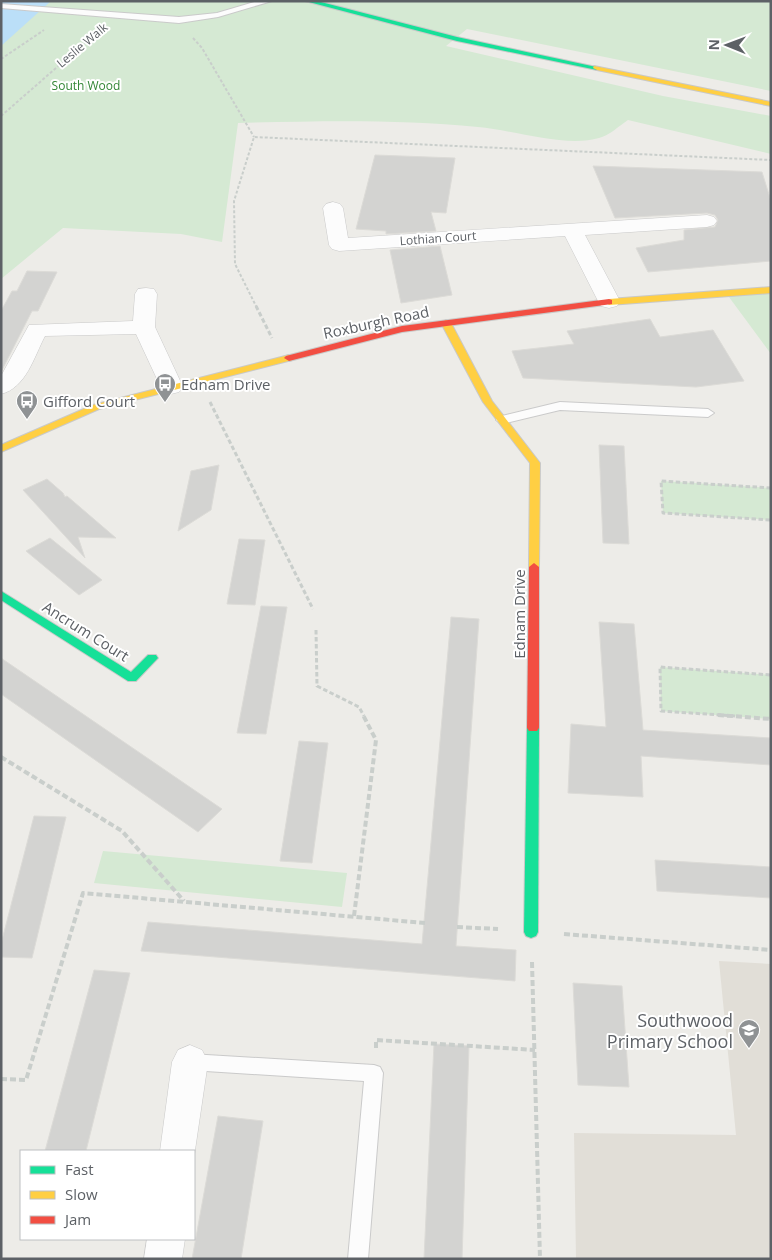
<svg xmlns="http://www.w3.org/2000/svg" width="772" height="1260" viewBox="0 0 772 1260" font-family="'Open Sans',sans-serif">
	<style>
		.education { fill: #e1ded7 }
		.green { fill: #d5e9d3 }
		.water { fill: #bbdff8 }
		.building { fill: #d3d3d1; stroke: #dcdbd7 }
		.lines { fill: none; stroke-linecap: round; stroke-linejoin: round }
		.lane-casing { stroke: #cacaca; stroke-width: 2 }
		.street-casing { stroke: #cacaca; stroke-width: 1 }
		.fast-casing { stroke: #c9c9c8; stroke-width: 2 }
		.slow-casing { stroke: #c9c9c8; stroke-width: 2 }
		.jam-casing { stroke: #c9c9c8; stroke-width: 2 }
		.path-far2 { stroke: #c9cecb; stroke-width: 2; stroke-dasharray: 3 2; stroke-linecap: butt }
		.path-far1 { stroke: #c9cecb; stroke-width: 3; stroke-dasharray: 4.5 2.5; stroke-linecap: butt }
		.path { stroke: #c9cecb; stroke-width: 4; stroke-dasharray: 6 3; stroke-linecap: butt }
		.lane { fill: #fcfcfc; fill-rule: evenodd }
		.street { fill: #fcfcfc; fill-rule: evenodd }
		.fast { fill: #16e098; fill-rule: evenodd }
		.slow { fill: #ffcf43; fill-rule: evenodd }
		.jam { fill: #f24e42; fill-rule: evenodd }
		.labels { text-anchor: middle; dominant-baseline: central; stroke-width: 4; stroke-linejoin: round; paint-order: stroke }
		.far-street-label { font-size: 12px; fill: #5d6166; stroke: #fff }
		.far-park-label { font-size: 12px; fill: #338636; stroke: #fff }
		.street-label { font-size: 15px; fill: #5d6166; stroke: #fff }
		.poi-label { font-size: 15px; fill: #5d6166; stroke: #fff; text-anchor: start }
		.near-poi-label { font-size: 18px; fill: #5d6166; stroke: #fff; text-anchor: end }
	</style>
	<rect width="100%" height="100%" fill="#edece8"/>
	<!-- education -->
	<polygon class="education" points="719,961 771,964 771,1259 576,1259 574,1133 736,1135"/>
	<!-- green -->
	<g class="green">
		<path d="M1 1H771V91L467 29 446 46 663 96 771 116V154L628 120C620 125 609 136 599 138 566 148 513 130 478 127 398 119 318 121 238 123L222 242 181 234 63 228 1 279Z"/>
		<polygon points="771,290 771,354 726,293"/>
		<polygon points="661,481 771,488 771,520 663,513"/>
		<polygon points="660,667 771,675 771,719 661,711"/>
		<polygon points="103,851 347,873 342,907 94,883"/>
	</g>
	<!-- water -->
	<polygon class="water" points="1,1 51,1 1,46"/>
	<!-- building -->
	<g class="building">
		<polygon points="375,155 455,158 446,213 431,212 436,231 386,234 386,231 356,229"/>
		<polygon points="593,166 762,172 771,201 771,261 648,272 636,248 684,240 684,230 715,227 718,220 715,215 707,213 615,218"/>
		<polygon points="440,246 452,295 401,303 390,250"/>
		<polygon points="27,271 57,272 38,311 32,311 1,372 1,311 12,291 17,291"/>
		<polygon points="650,319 660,337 713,330 744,381 696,387 523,378 512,351 574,344 567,331"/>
		<polygon points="599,445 624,446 629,544 603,543"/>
		<polygon points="219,465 211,510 178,531 191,471"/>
		<polygon points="47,479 63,493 65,497 67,496 116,538 78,537 85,558 23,490"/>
		<polygon points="50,538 102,580 79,595 26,551"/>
		<polygon points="239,539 265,540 255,605 227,604"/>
		<polygon points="261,606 287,607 266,734 237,733"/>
		<polygon points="451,617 479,619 456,946 516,950 515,981 141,951 148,922 422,944"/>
		<polygon points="599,622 634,624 643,730 771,738 771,765 641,756 643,797 568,793 571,724 606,727"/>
		<polygon points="1,658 222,809 198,832 1,694"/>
		<polygon points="299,741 328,743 312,863 280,861"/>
		<polygon points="34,816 66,817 32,958 1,957 1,944"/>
		<polygon points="655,860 771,867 771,898 657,891"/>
		<polygon points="94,970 130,973 86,1151 45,1151"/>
		<polygon points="573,983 622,986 629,1087 578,1085"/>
		<polygon points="434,1044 469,1046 462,1259 424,1259"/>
		<polygon points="218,1116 263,1121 241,1259 192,1259"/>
	</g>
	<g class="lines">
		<!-- lane casing -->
		<g class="lane-casing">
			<g id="lane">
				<polygon points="258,1 272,1 218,17 179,23 1,8 1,4 179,17 217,13"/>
				<polygon points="560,402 708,409 714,413 708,417 560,410 502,424 496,420 498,417"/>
				<polygon points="190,1054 374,1065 380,1067 383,1073 368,1259 348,1259 364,1081 190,1070 184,1068 181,1062 184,1056"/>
			</g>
		</g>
		<!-- street casing -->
		<g class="street-casing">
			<g id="street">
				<polygon points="333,202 340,204 343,208 348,238 707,215 714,217 717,221 714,225 707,227 585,235 620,301 617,306 609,308 601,306 598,301 565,236 339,251 332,249 329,245 323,208 326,204"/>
				<path d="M146 288 154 289 157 294 155 327 183 387 179 392 171 394 163 392 136 334 45 336C34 357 26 388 1 394V376L29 325 133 321 135 294 138 289Z"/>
				<polygon points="190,1045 202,1050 208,1062 194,1157 194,1151 160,1151 172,1062 178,1050"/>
				<polygon points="147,1239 185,1239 182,1259 144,1259"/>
			</g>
		</g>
		<!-- fast casing -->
		<g class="fast-casing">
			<g id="fast">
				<polygon points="305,1 317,1 457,37 601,68 597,70 457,41"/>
				<polygon points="1,591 131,672 148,655 156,655 158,658 136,681 128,681 1,600"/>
				<polygon points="533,723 537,725 539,728 538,932 536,936 531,938 526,936 524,932 527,728 529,725"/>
			</g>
		</g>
		<!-- slow casing -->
		<g class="slow-casing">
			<g id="slow">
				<polygon points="594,66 771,102 771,106 597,70 593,68"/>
				<polygon points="771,287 771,293 609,305 605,302 609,299"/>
				<polygon points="446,320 451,323 492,401 540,463 539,567 538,570 530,570 529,567 530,463 483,402 441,323"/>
				<polygon points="289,355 294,358 292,360 99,409 1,452 1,445 93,405"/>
			</g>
		</g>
		<!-- jam casing -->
		<g class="jam-casing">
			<g id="jam">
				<polygon points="609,299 612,300 612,304 402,332 289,361 284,358 286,356 402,326"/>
				<polygon points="534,563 539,567 539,728 537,731 529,731 527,728 529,567"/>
			</g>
		</g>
		<!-- path-far2 -->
		<g class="path-far2">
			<polyline points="193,38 202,48 254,137"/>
			<polyline points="1,59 44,30"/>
			<polyline points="1,116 95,34"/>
			<polyline points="257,308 235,264 234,201 254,137 771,160"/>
		</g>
		<!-- path-far1 -->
		<g class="path-far1">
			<polyline points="256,306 272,338"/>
			<polyline points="210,402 313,609"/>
			<polyline points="771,488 661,481 663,513 771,520"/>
			<polyline points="316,630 317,686 359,707 364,716"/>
			<polyline points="735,716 661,711 660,667 771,675"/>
		</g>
		<!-- path -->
		<g class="path">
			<polyline points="718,715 771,719"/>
			<polyline points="1,757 122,831 184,901"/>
			<polyline points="354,916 376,740 363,715"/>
			<polyline points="457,927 498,929"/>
			<polyline points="564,934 771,950"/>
			<polyline points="532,962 540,1259"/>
			<polyline points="376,1048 376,1040 535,1050"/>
			<polyline points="1,1079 26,1080 83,893 425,923"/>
		</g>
		<!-- lane -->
		<use href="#lane" class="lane"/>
		<!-- street -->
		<use href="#street" class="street"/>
		<!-- fast -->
		<use href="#fast" class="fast"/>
		<!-- slow -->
		<use href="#slow" class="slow"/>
		<!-- jam -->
		<use href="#jam" class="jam"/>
	</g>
	<!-- icons -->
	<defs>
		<g id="bus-pin" transform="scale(1.125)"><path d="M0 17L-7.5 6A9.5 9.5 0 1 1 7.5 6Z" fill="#8f9294" stroke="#fff"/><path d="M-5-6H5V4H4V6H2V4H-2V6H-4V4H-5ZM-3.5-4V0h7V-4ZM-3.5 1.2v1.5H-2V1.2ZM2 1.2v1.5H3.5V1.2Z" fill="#fff"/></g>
		<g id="school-pin" transform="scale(1.125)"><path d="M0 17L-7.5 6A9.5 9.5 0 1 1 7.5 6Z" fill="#8f9294" stroke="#fff"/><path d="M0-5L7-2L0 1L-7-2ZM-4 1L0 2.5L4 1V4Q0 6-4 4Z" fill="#fff"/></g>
	</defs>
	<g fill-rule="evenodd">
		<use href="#bus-pin" x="165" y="384"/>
		<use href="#bus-pin" x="27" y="401"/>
		<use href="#school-pin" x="749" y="1030"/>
	</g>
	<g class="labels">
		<!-- far-street labels -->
		<g class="far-street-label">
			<text transform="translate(82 45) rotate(-40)">Leslie Walk</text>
			<text transform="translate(438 238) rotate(-4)">Lothian Court</text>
		</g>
		<!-- far-park labels -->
		<g class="far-park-label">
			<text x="86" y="85">South Wood</text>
		</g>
		<!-- street labels -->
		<g class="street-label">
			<text transform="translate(376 322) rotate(-12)">Roxburgh Road</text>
			<text transform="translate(519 614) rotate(-90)">Ednam Drive</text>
			<text transform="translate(86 631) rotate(32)">Ancrum Court</text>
		</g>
		<!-- poi labels -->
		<g class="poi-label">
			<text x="181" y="384">Ednam Drive</text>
			<text x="43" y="401">Gifford Court</text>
		</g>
		<!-- near-poi labels -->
		<g class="near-poi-label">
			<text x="733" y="1020">Southwood<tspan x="733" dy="21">Primary School</tspan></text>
		</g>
	</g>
	<!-- border -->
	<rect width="772" height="1260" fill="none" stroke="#5d6166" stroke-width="5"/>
	<!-- legend -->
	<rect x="20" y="1150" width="175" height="90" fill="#ffffff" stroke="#bec0c2"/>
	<rect x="30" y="1166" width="25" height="8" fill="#16e098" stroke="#bec0c2"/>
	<text x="65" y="1175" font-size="15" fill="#5d6166">Fast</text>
	<rect x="30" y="1191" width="25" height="8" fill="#ffcf43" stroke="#bec0c2"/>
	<text x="65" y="1200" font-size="15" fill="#5d6166">Slow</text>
	<rect x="30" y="1216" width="25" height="8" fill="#f24e42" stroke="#bec0c2"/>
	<text x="65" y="1225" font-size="15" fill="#5d6166">Jam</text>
	<!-- north arrow -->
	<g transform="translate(727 45) rotate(271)" stroke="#ffffff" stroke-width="4" paint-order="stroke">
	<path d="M0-4L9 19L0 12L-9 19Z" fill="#5d6166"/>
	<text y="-8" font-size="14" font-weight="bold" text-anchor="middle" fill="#5d6166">N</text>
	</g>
</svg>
